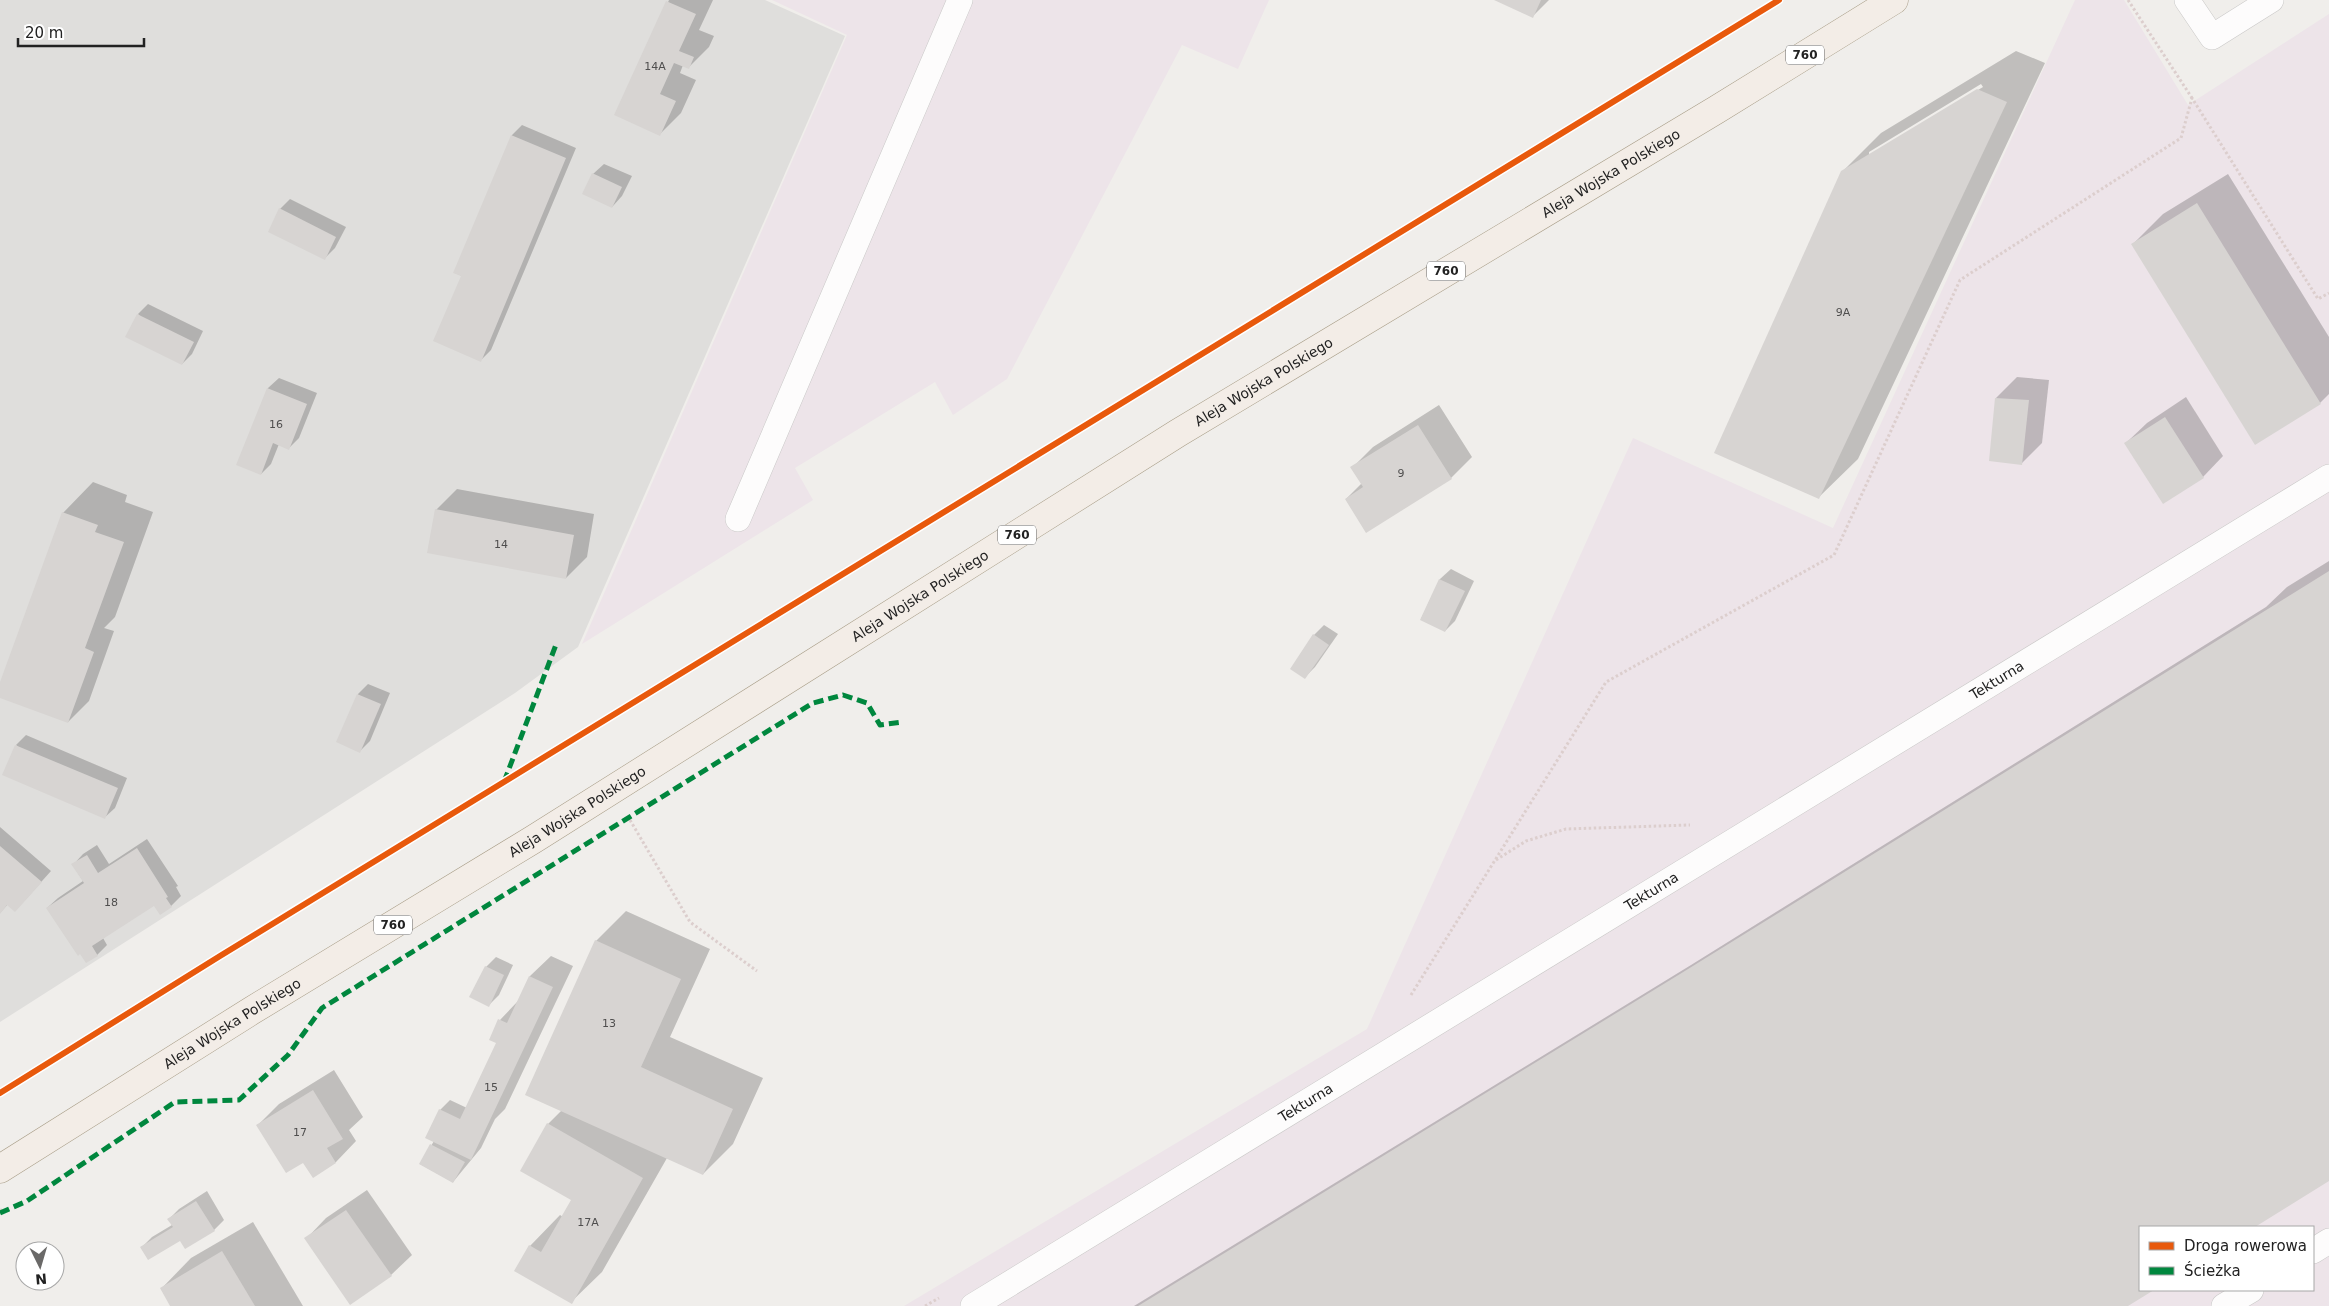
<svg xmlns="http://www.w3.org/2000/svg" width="2329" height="1306" viewBox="0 0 2329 1306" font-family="'DejaVu Sans',sans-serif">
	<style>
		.residential { fill: #dfdedc }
		.industrial { fill: #ede4e9; fill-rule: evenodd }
		.shadow { fill: #0003; fill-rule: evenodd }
		.building { fill: #d7d4d2 }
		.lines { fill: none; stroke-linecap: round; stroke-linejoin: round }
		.lane-casing { stroke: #c9c8c7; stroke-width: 26 }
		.primary-casing { stroke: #a79c86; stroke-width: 29 }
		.path { stroke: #dccecd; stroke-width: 3; stroke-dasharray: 2.5 2.5; stroke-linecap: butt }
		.lane { stroke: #fdfcfc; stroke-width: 25 }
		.primary { stroke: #f3ede7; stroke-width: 28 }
		.quiet { stroke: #00873e; stroke-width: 5; stroke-dasharray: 10 5; stroke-linecap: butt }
		.cycleway-casing { stroke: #fff; stroke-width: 9 }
		.cycleway { stroke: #e8590c; stroke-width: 6 }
		.labels { text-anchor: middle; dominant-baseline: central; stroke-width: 4; stroke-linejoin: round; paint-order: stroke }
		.number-label { font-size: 11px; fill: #4f4e4e }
		.shield { fill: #fff; stroke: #646464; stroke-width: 1 }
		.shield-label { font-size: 12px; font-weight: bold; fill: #222 }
		.street-label { font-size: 14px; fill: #222; stroke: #fff }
	</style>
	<rect width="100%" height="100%" fill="#f0eeeb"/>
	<!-- residential -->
	<polygon class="residential" points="0,0 765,0 845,36 578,647 515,693 0,1022"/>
	<!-- industrial -->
	<g class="industrial">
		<polygon points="772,0 1269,0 1238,69 1182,45 1007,379 953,415 935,382 795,468 813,500 582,644 847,35"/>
		<path d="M2075 0H2124L2188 105 2329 14V1306H904L1367 1029 1633 438 1833 528ZM2140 1227H2313V1290H2140Z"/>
	</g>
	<!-- shadow -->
	<g class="shadow">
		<polygon points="669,0 713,0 699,30 714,36 709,47 688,68 683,65 680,73 696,80 681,113 660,134 616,114"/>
		<polygon points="1497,0 1549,0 1533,16"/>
		<path d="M2016 51 2045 63 1858 459 1819 497 1842 172 1881 133ZM1981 84 1983 87 1869 155V152Z"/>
		<polygon points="522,125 576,148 491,350 481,360 462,276 455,273 512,135"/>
		<polygon points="604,164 632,176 622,196 612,207 593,174"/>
		<polygon points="2228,174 2329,337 2329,394 2320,403 2256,443 2133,244 2163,214"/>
		<polygon points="290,199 346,227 335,248 325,258 280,209"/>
		<polygon points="148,304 203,331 192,354 182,364 138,314"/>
		<polygon points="2017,377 2049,380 2042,443 2021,464 1996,398"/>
		<polygon points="279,378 317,393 299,438 289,448 279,444 271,464 261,474 238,464 268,388"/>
		<polygon points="2186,397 2223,456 2203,477 2126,443 2147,423"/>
		<polygon points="1439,405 1472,457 1451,478 1367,531 1346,499 1362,483 1352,468 1373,447"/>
		<polygon points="93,482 127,495 125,502 153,512 115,617 104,628 114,631 89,701 68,722 0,697 0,686 63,513"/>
		<polygon points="457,489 594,514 587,557 566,578 436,510"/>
		<polygon points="2329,561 2329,1180 2253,1227 2140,1227 2140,1290 2152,1290 2125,1306 1134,1306 1691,965 2266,607 2287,587"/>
		<polygon points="1451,569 1474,581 1455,621 1445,631 1421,619 1440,579"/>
		<polygon points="1324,625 1338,634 1315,667 1305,677 1292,669 1314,635"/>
		<polygon points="368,684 390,693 370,741 360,751 358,694"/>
		<polygon points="26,735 127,778 115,808 104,818 16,745"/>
		<polygon points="0,827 51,871 25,900 8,904 0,913"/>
		<polygon points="147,839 178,886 176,887 181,896 171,906 155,904 103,938 107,945 97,955 47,908 58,898 83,881 73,865 83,854 97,845 109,864"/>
		<polygon points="626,911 710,949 670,1037 763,1078 733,1144 703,1174 667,1158 602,1272 571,1302 530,1246 560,1215 563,1217 573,1199 548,1124 562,1110 596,941"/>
		<polygon points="551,956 573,966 505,1109 495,1119 481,1148 453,1182 420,1164 434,1141 440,1110 450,1100 467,1108 498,1043 500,1020 519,1000 530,976"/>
		<polygon points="496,957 513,965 499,995 489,1005 486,967"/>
		<polygon points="334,1070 363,1117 349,1130 356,1141 336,1162 313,1176 304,1161 258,1125 279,1104"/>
		<polygon points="367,1190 412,1255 391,1275 306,1239 326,1218"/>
		<polygon points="207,1191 224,1220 214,1230 142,1247 152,1237 172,1225 169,1219 179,1209"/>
		<polygon points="253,1222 303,1306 172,1306 161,1289 191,1258"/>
	</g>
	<!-- building -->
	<g class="building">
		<polygon points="1494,0 1541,0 1533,18"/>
		<polygon points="666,1 696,14 679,51 694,57 689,69 674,63 660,94 676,101 660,136 614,115"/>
		<polygon points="1977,89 2007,102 1819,499 1714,453 1841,171"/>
		<polygon points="511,135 566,158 481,362 433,341 461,276 453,273"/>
		<polygon points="592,173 622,187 612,208 582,194"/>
		<polygon points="2197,203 2321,404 2255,445 2131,244"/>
		<polygon points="279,208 336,237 325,260 268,232"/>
		<polygon points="137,314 194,342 182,365 125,337"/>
		<polygon points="267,388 307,404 289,450 273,443 261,475 236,465"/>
		<polygon points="1995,398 2029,400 2022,465 1989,461"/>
		<polygon points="2165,417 2204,478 2163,504 2124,443"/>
		<polygon points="1418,425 1452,479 1366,533 1345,499 1363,487 1350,467"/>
		<polygon points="435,509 574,535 566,579 427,553"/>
		<polygon points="62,512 98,525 95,532 124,542 85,648 94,652 68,723 0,698 0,682"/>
		<polygon points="2329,571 2329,1181 2255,1227 2140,1227 2140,1290 2154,1290 2128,1306 1138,1306 1680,974"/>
		<polygon points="1439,579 1465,591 1445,632 1420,620"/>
		<polygon points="1313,634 1329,645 1305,679 1290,669"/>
		<polygon points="357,694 381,704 360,753 336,742"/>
		<polygon points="15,745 118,788 105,819 2,775"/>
		<polygon points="0,846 42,882 15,912 7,905 0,914"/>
		<polygon points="137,848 168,897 166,898 172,907 160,915 154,906 92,946 98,956 86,963 80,954 78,956 46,908 84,883 71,864 87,855 98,873"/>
		<polygon points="595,940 681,979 641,1067 733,1109 703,1175 525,1095"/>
		<polygon points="485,966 504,975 489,1007 469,997"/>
		<polygon points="529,976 553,987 471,1160 425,1138 439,1109 460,1119 496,1043 489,1040 498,1019 507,1023"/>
		<polygon points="313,1090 343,1139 327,1148 336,1163 313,1178 303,1163 286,1173 256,1125"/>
		<polygon points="547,1123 643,1178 572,1304 514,1271 529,1245 541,1252 571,1200 520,1171"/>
		<polygon points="430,1144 465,1162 453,1183 419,1164"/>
		<polygon points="196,1201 215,1231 185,1249 180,1241 148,1260 140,1247 173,1227 167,1219"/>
		<polygon points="346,1210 392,1276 350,1305 304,1238"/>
		<polygon points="222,1251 255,1306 170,1306 160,1288"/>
	</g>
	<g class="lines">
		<!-- lane casing -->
		<g class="lane-casing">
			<g id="lane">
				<polyline points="2187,0 2212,37 2271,0"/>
				<polyline points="738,519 960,0"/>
				<polyline points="2313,1251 2329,1241"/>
				<path id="s1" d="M973 1306 2329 477"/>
				<polyline points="2224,1306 2251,1290"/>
			</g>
		</g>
		<!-- primary casing -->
		<g class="primary-casing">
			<g id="primary">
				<path id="s2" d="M0 1169 251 1011 534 839 1178 433 1716 110 1894 0"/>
			</g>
		</g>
		<!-- path -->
		<g class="path">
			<polyline points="2128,0 2192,98"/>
			<polyline points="630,820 690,922 757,971"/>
			<polyline points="1496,860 1526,841 1566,829 1690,825"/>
			<polyline points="1411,995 1606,682 1834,555 1960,280 2181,138 2192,98 2318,299 2329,293"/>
			<polyline points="0,1209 2,1212"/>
			<polyline points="925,1306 939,1298"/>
		</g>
		<!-- lane -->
		<use href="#lane" class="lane"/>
		<!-- primary -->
		<use href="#primary" class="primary"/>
		<!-- quiet -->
		<g class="quiet">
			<polyline points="504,782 557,642"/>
			<polyline points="0,1213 27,1201 175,1102 239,1100 288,1055 322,1008 813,703 843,695 867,703 880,725 903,722"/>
		</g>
		<!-- cycleway casing -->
		<g class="cycleway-casing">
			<polyline id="cycleway" points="0,1093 220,956 1779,0"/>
		</g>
		<!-- cycleway -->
		<use href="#cycleway" class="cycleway"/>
	</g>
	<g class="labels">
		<!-- number labels -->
		<g class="number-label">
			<text x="655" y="66">14A</text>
			<text x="1843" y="312">9A</text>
			<text x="276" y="424">16</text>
			<text x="1401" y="473">9</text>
			<text x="501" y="544">14</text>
			<text x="111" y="902">18</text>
			<text x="609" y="1023">13</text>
			<text x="491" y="1087">15</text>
			<text x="300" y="1132">17</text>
			<text x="588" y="1222">17A</text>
		</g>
		<!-- shield labels -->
		<g class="shield">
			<rect x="1786" y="45.5" width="38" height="19" rx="4"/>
			<rect x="1427" y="261.5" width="38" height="19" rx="4"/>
			<rect x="998" y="525.5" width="38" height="19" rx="4"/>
			<rect x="374" y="915.5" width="38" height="19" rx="4"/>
		</g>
		<g class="shield-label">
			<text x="1805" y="55">760</text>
			<text x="1446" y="271">760</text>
			<text x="1017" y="535">760</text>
			<text x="393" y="925">760</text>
		</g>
		<!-- street labels -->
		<g class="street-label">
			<text stroke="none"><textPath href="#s2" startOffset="1894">Aleja Wojska Polskiego</textPath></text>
			<text stroke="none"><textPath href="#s2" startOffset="1489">Aleja Wojska Polskiego</textPath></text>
			<text stroke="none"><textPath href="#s2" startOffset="1084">Aleja Wojska Polskiego</textPath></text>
			<text stroke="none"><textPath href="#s1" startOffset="1200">Tekturna</textPath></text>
			<text stroke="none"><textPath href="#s2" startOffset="679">Aleja Wojska Polskiego</textPath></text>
			<text stroke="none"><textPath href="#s1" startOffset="795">Tekturna</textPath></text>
			<text stroke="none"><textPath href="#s2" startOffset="274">Aleja Wojska Polskiego</textPath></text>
			<text stroke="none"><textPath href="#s1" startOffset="390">Tekturna</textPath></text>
		</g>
	</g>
	<!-- legend -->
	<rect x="2139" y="1226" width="175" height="65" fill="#ffffff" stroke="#a7a7a7"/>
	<rect x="2149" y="1242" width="25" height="8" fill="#e8590c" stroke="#a7a7a7"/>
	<text x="2184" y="1251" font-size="15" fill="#222222">Droga rowerowa</text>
	<rect x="2149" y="1267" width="25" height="8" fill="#00873e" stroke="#a7a7a7"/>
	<text x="2184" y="1276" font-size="15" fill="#222222">Ścieżka</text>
	<!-- north arrow -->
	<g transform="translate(40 1266) rotate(175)"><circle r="24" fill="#ffffff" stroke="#a7a7a7"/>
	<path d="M0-4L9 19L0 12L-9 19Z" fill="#6a6968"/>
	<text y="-8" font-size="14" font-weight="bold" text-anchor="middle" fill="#222222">N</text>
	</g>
	<!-- scale -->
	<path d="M18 38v8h126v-8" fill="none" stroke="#222222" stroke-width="2.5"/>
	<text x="25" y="38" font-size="15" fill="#222222" stroke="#ffffff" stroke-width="4" paint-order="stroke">20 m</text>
</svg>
